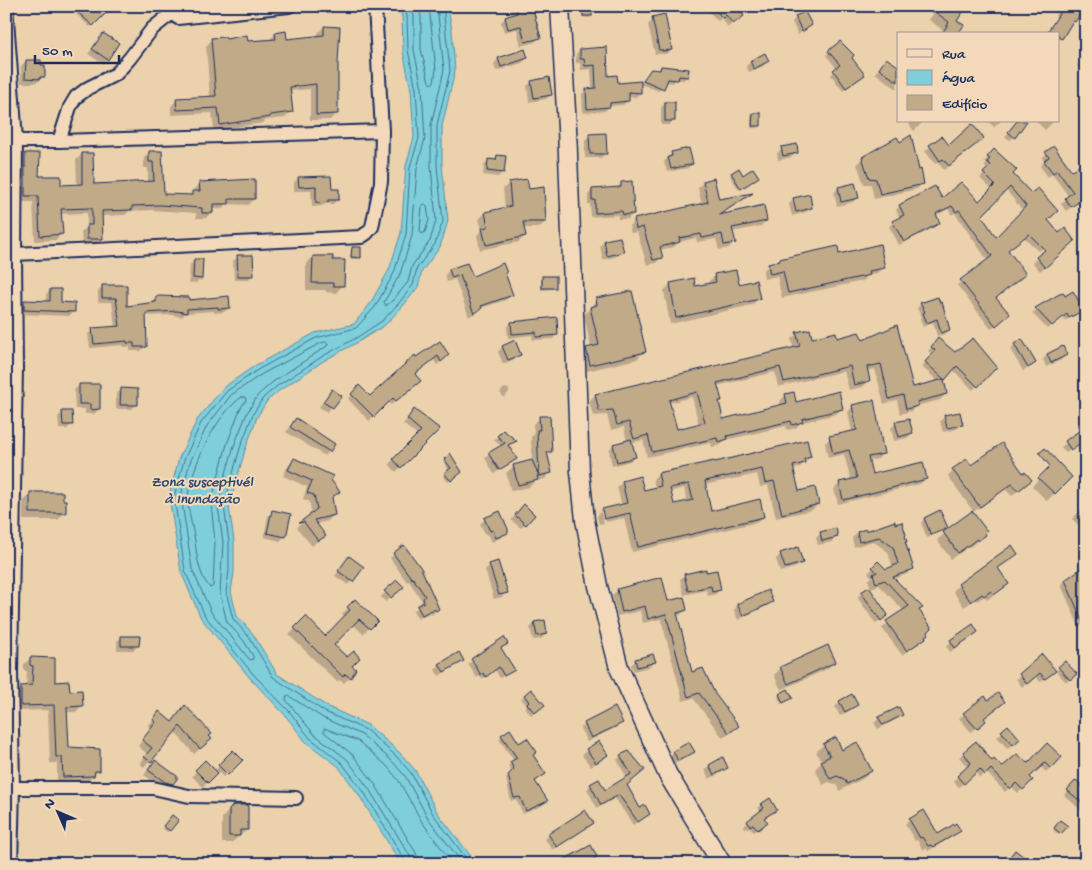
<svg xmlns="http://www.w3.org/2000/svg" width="1092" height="870" viewBox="0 0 1092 870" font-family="'Gochi Hand',sans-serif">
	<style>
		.water { fill: #7fcfdb; stroke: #578fa9 }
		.shadow { fill: #0003; fill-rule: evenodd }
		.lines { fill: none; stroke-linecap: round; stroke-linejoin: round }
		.shore { stroke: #436f90; stroke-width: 1 }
		.building { fill: #c0aa88; stroke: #1b2f5e; fill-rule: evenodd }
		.minor-casing { stroke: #1b2f5e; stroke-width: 16 }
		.secondary-casing { stroke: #1b2f5e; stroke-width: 21 }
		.minor { stroke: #f3d9ba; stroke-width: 12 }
		.secondary { stroke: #f3d9ba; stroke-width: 18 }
		.labels { text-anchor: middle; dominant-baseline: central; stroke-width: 4.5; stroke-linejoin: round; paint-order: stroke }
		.water-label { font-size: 15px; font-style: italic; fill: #2a4771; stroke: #f3d9ba }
	</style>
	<rect width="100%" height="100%" fill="#ecd1ad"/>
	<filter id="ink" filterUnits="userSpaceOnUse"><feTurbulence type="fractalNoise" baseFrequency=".02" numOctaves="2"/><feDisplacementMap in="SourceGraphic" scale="10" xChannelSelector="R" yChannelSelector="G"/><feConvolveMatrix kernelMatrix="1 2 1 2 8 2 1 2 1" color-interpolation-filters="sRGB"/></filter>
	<g filter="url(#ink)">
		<!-- water -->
		<polygon class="water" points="399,6 448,6 452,31 455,71 442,126 442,165 448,221 440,247 422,271 418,287 403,306 385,325 358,342 325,360 280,390 267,401 257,417 245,450 229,507 234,541 234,572 231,592 237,616 253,634 277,674 328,707 368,725 399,752 415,770 437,812 470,855 482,864 401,864 359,795 338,766 306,742 285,715 250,678 201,618 181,572 169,496 179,458 197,420 224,387 256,365 315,333 354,324 370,304 389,270 401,233 406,166 414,137 411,90 403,51 402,17"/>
		<!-- shadow -->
		<g class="shadow">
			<polygon points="33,6 51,6 44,13 40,7 37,10"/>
			<polygon points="82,6 106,11 90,27 75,13"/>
			<polygon points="509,6 534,6 532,9 539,38 535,42 521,46 517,29 504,32 501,22 505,18 512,16"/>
			<polygon points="582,6 591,6 591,16 589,18 582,17"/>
			<polygon points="713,6 741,6 746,13 728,27 721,18 718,21 708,11"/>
			<polygon points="939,6 955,21 957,34 940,34 943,30 929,20"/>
			<polygon points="1062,6 1086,7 1069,26 1058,41 1058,34 1046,34 1057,17 1055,15"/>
			<polygon points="796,17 810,25 798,35 792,22"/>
			<polygon points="653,20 671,49 666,54 655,54 648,25"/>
			<polygon points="324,27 336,114 330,120 310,120 310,89 290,91 291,112 285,118 266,120 263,123 214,130 212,113 171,115 171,106 177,100 210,98 206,46 212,40 247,42 269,40 275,34 286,41 318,37 318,33"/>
			<polygon points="103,34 107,59 103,64 88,54"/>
			<polygon points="840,42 860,78 843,91 831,75 837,69 826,55"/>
			<polygon points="606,48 607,77 617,84 640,82 640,93 636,97 628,97 628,101 623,105 610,106 605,111 583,113 582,94 586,90 592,89 591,69 581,70 580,63 576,63 576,54 580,50"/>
			<polygon points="1086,57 1086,75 1077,66"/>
			<polygon points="527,58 522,63 496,71 494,64 498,59"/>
			<polygon points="886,60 898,68 897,89 875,73"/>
			<polygon points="26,61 44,76 39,81 34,83 21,83 21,66"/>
			<polygon points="768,61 763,66 749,72 746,66 751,62"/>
			<polygon points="661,67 687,77 683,80 676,80 673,83 665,82 659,91 640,84 648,74 658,71"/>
			<polygon points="532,82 551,95 546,99 529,102 527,86"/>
			<polygon points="665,103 674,120 669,125 661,125 661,108"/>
			<polygon points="753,114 759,126 757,128 751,128 751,116"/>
			<polygon points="912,121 924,121 914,131 909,124"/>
			<polygon points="988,121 1001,121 994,127"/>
			<polygon points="1018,121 1014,137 1010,140 1005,137"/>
			<polygon points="1036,121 1054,121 1045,130"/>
			<polygon points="590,135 605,153 601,158 585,158 585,140"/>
			<polygon points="942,138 949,147 978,142 944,170 938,162 935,164 925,151"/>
			<polygon points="897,139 918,171 923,183 917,189 874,199 871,184 864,184 857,164 862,158"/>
			<polygon points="1054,147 1071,173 1084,163 1081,159 1086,155 1086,196 1066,211 1061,204 1069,197 1052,174 1048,177 1040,166 1045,162 1042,158"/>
			<polygon points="782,149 797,152 792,157 778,160 777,153"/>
			<polygon points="149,152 161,152 162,195 188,196 194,193 194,189 200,183 254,199 248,205 226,204 222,209 212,209 212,212 206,218 196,218 196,213 153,210 129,211 125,215 101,216 102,238 96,244 82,244 81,232 87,226 87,213 60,214 62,234 56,240 35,241 33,202 20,202 20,160 25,154 38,178 59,186 77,185 76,160 82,154 93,185 148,182 148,168 144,168 144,158"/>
			<polygon points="672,153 692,164 688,168 667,172 664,162"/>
			<path d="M990 155 1011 174 1046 220 1057 240 1038 251 1024 237 1006 251 995 298 1004 318 991 329 957 285 988 261 955 213 952 215 948 209 935 216 939 223 935 227 899 245 889 226 900 219 896 210 900 206 942 200 979 203 992 190 980 178 988 169 984 166 987 164 984 162ZM1006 190 1023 211 996 239 980 216Z"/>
			<polygon points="498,156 503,172 498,177 483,175 484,165 489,160 493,161"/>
			<polygon points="732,174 743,177 755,179 739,190 730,176"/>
			<polygon points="299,178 330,190 338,199 333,204 325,204 322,206 312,207 311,191 294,191 294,182"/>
			<polygon points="703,182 718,201 750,195 719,216 766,220 761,226 732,232 734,243 729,248 719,250 716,239 697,242 696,238 679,242 674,247 659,250 661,257 656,263 647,265 637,232 631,233 629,226 635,220 702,205 698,188"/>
			<polygon points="509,183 528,191 545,222 539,228 523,228 525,236 519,242 480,250 477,235 482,230 479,219 485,213 505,208 503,189"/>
			<polygon points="622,183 633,214 628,219 618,219 618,215 591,217 590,204 588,204 588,195 592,190 617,188"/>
			<polygon points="838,188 857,198 853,202 837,206 834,193"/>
			<polygon points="794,199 811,208 806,212 792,216 789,204"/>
			<polygon points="604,241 622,252 618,256 603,260 600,246"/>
			<polygon points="352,248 359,257 357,259 350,259 351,250"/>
			<polygon points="838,255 883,267 877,273 868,276 863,281 782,298 777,276 764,279 763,271 769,265 777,263 780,260"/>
			<polygon points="238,257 252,275 248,280 234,280 233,261"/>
			<polygon points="313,257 343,285 336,293 326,292 326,290 306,290 306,264"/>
			<polygon points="1037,258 1049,264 1040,271 1032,262"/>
			<polygon points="194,260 201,278 196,283 189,283 190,265"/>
			<polygon points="466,264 472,277 506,272 504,274 511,295 506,300 481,308 469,317 455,279 447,282 445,275 449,270"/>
			<polygon points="715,276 738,286 759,298 752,305 670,324 664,291 670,284 695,288 709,285 708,282"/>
			<polygon points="543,277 555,287 553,289 541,290 541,279"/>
			<polygon points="103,286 125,286 126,308 152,304 152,301 157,297 229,308 224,312 214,313 214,311 186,313 182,317 172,315 145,316 145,346 141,351 130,351 130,347 123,347 123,345 90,348 88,334 93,330 115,328 112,302 98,302 98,291"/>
			<polygon points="51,290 60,303 74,311 69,316 20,314 20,306 25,301 46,302 46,294"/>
			<polygon points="1063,294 1065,297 1082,309 1065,321 1063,317 1047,329 1032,313"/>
			<polygon points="597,299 644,351 637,359 583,372 579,356 587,349 591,348 584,315"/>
			<polygon points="921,304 949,330 945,334 937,336 933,322 923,327 920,318 921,317 917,308"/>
			<polygon points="511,323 557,334 553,339 533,340 532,335 508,338 507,327"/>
			<path d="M797 334 811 340 836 339 863 341 912 388 939 382 922 367 932 355 928 351 939 340 954 353 996 367 973 390 953 370 943 381 946 394 940 400 916 406 911 411 900 414 897 400 884 404 875 369 866 371 868 381 863 387 849 390 844 371 778 387 775 372 717 386 720 400 718 403 722 421 781 406 780 401 786 395 795 403 842 409 836 414 800 423 796 428 787 430 786 426 726 440 721 445 712 447 711 443 647 457 643 440 631 443 634 457 630 461 612 466 609 450 613 445 627 442 624 427 611 430 607 415 593 416 589 401 595 395 794 349 791 339ZM692 397 699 425 676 431 669 403Z"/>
			<polygon points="1085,336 1086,336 1086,349 1081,341"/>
			<polygon points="1021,341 1034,362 1023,371 1010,349"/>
			<polygon points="440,343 448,355 437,365 433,359 414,375 415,385 391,405 388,401 369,421 348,399 359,387 370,397"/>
			<polygon points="502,347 520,354 515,359 503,364 498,352"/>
			<polygon points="1047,355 1066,355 1061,360 1046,367 1043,359"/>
			<polygon points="79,386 99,409 94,414 85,414 85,409 75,409 74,390"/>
			<polygon points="504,388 509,389 509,392 504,398 500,393"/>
			<polygon points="121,390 136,405 132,409 116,409 116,394"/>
			<polygon points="332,390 340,396 327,412 319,407"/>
			<polygon points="853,406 883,453 878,459 867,461 871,476 925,479 920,484 838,504 834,489 840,483 851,480 844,454 828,458 825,443 830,438 852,432 848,412"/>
			<polygon points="63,412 72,424 67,429 59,429 58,417"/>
			<polygon points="410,416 438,429 396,472 389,464 418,436 403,424"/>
			<polygon points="945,416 962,424 957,429 943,432 940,421"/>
			<polygon points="540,418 550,451 547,455 551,472 545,479 535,481 529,487 511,491 506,473 514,466 532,461 531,437 534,435 533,424"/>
			<polygon points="296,420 329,451 325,456 286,432"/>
			<polygon points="896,423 912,433 907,438 894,441 891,428"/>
			<polygon points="1086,428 1086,439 1066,453 1061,447"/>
			<polygon points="503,431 515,441 508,446 516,459 494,474 485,458 501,446 494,440"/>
			<path d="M810 457 799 468 792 470 798 492 818 504 812 510 776 518 768 485 760 487 757 474 704 485 710 513 763 517 758 522 632 552 624 518 606 522 604 512H601L604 523 599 524 597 516 602 510 622 506 617 487 623 482 643 492 655 489 653 479 658 474 714 464ZM684 488 687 502 673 506 669 492Z"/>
			<polygon points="294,460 330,480 338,492 331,499 334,515 328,521 315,524 324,535 312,546 297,528 300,524 310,522 312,515 309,501 303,499 307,487 283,476 288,466"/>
			<polygon points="445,460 459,473 448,482 443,476 449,471 443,461"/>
			<polygon points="1054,464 1069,479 1047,501 1032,486"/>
			<polygon points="971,466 1024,485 1012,496 1005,489 972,513 984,535 970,547 969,546 951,559 937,540 973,511 948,476 953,470"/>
			<polygon points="30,494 62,501 65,512 58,520 23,520 23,501"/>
			<polygon points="1086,505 1086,532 1072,519"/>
			<polygon points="519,511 525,524 521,528 511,520"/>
			<polygon points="273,512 285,536 280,541 264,537 268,516"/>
			<polygon points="485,519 507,532 502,537 492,542 488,534 486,535 480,524"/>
			<polygon points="924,519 946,528 942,532 927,538 921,523"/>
			<polygon points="865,531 904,543 913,569 907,574 894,579 921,608 918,611 925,638 902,655 882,628 904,611 879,585 871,588 868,580 872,577 868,573 878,563 885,570 893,568 888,552 873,541 854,547 852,538 857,533"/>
			<polygon points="821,533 836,537 832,542 818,545 816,538"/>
			<polygon points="394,554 438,609 434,613 431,615 430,612 418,619 413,611 420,606 419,604 422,601 409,581 407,582 390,558"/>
			<polygon points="781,554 801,562 797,567 780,572 776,559"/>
			<polygon points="1016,554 997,569 1007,584 987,600 985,596 977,601 976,599 964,607 953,591 959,585"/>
			<polygon points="345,562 352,581 348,585 335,576"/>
			<polygon points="490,565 506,592 502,597 494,599 485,570"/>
			<polygon points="685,575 720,589 716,594 708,596 706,590 684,595 680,579"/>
			<polygon points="397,581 402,587 386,602 381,597"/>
			<polygon points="1065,581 1084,624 1079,627 1061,585"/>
			<polygon points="618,590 667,602 686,610 680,615 676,616 691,674 714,695 737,726 723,738 693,698 683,701 661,619 643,623 640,611 617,616 612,595"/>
			<polygon points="862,593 882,620 876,624 857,597"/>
			<polygon points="355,601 376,621 363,634 353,624 332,645 350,667 350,677 344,683 339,680 337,682 289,635 306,618 325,637 345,617 342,614"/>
			<polygon points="772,601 767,606 738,620 734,610 738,605"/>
			<polygon points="535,623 546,634 541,639 533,640 530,628"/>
			<polygon points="972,626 977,632 950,652 946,646"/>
			<polygon points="122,637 138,645 134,650 117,650 117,641"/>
			<polygon points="503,638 506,644 501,649 513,669 500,678 495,670 482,679 479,676 477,678 468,664 490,649 493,644"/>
			<polygon points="1086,654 1086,663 1083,656"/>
			<polygon points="1042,656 1050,674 1040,682 1036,676 1022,687 1016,679"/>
			<polygon points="31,658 53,683 68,692 82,705 76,712 66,712 67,748 98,771 87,782 57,782 57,763 50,763 48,710 16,711 16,693 22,687 26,687 27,671 24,671 24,664"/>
			<polygon points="636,660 654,662 649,667 633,671 631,665"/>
			<polygon points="462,661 439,676 435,670 440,665"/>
			<polygon points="834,662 827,669 781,690 774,675 781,668"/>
			<polygon points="1065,663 1075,674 1066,682 1056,671"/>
			<polygon points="531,691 543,705 531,715 525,708 527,705 521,699"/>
			<polygon points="780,695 791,698 781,704 778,697"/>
			<polygon points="840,702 856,705 852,709 840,716 835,707"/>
			<polygon points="185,707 205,744 194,754 174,731 144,767 140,764 147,754 138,746 151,729 148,726 159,713 172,723"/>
			<polygon points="964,714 983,719 980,725 971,732 959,718"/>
			<polygon points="902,715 897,719 878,729 874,723 879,718"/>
			<polygon points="621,722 617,727 587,742 580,728 585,724"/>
			<polygon points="1008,727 1013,744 1008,749 997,737"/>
			<polygon points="502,736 519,745 532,755 534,782 546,801 543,805 523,814 516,799 511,801 506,779 512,773 508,766 514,761 499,739"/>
			<polygon points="976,743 992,763 1002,769 1060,757 1046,772 1040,766 1028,777 1031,780 1018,793 1011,786 1005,792 986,772 980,778 975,772 959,787 953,781 968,768 959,757"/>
			<polygon points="823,745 842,751 871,771 864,778 839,791 837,785 829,782 823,785 815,769 822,762 816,752"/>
			<polygon points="587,750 606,755 591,767 582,755"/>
			<polygon points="233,752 241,760 223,777 218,772 203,787 192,776 205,762 214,771"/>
			<polygon points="674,752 693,752 689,756 673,765 669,757"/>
			<polygon points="621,756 644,770 626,786 640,810 649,814 633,825 615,798 597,808 587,789 591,785 604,791 627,778 617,760"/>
			<polygon points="722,759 727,767 722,772 709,779 705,770 709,766"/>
			<polygon points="151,766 172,783 167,788 160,787 144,775"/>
			<polygon points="1072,786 1086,791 1086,815 1064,795"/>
			<polygon points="761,805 776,810 763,819 763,826 754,832 750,827 746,829 744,826 761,812 758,808"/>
			<polygon points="233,806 247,830 231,843 222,843 222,818"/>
			<polygon points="172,816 169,830 167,832 162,828"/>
			<polygon points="910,820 937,835 959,831 955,835 928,851 926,848 923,850 917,840 915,841 905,824"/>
			<polygon points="1060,822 1066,827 1059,835 1053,830"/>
			<polygon points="592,823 553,850 545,839 549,835"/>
			<polygon points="1011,856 1031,864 1005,864"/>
		</g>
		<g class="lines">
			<!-- shore -->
			<g class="shore">
				<polyline points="405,6 407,16 408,50 416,89 419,138 410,167 406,234 394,273 375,307 356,328 316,338 259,369 227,391 201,423 184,460 174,497 185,571 205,616 254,675 289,711 310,738 342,763 364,792 404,859 405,864"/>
				<polyline points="411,6 414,16 414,50 422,88 425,138 417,168 412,236 400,274 384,302 386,306 394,299 408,282 412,266 430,241 436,221 431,166 431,125 444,70 437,6"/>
				<polyline points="419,6 421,16 421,49 429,82 431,84 434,82 436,70 429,6"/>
				<polyline points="443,6 450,71 437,125 437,166 443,221 435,244 417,268 413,285 399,303 382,321 356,338 323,356 277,386 263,398 253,414 240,448 224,506 229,542 229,571 226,592 233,619 249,637 273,677 325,712 366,730 396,756 411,773 433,814 466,858 474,864"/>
				<polygon points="425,204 427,206 429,220 425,232 422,234 420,231 422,206"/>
				<polygon points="325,342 328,343 327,346 274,381 258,395 247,413 234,446 224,480 218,507 223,542 220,594 227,622 244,641 253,656 253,659 250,660 211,612 192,569 181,496 190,462 207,426 231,395 262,374 319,344"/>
				<path d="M242 397H245L246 400 240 409 227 444 211 503 215 542 213 586 210 588C199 575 197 558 195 541 193 529 187 508 188 496 192 466 216 414 242 397Z"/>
				<polyline points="411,864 410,856 369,789 347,759 314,734 286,700 287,696 289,696 323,718 362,735 391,760 405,776 428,818 463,864"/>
				<polyline points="419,864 416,853 375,784 353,755 324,732 324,728 358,741 386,765 399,781 422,822 453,864"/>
			</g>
		</g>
		<!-- building -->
		<g class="building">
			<polygon points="71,6 113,6 93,26"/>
			<polygon points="515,6 532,6 541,38 525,42 521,26 508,29 505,17 517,13"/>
			<rect x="583" y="6" width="9" height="10"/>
			<polygon points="711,6 734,6 744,16 733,24 726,15 723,18"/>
			<polygon points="939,6 967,6 957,21 964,25 958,34 942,34 949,22 935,12"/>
			<polygon points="1054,6 1086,6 1075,22 1073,21 1062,39 1058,37 1058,34 1052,34 1048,31 1061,11"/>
			<polygon points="805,12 812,25 802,32 795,16"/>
			<polygon points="665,14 672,50 662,51 663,50 659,50 652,17"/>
			<polygon points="324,26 340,27 338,63 338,114 316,115 316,84 290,87 293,112 270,115 270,117 220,125 218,108 177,110 176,98 216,96 211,38 225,37 226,39 247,35 248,41 276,39 275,33 286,31 287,39 324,35"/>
			<polygon points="103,33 119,43 108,60 92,49"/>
			<polygon points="840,41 854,55 852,58 865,75 846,88 833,70 840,65 828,51"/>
			<polygon points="607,47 608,76 617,75 618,83 641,81 641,93 629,92 629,101 610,103 610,107 587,109 586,89 596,88 595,65 585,66 584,59 580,59 580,49"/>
			<polygon points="525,49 528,58 501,67 498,58"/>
			<polygon points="765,53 769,61 754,69 750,61"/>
			<polygon points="886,58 898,66 898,82 879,69"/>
			<polygon points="26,60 41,60 41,65 45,65 45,77 40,77 40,79 25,78"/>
			<polygon points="661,66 689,69 688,77 679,76 678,80 668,79 664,89 643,80 651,69 660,70"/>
			<polygon points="549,77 552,95 534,98 531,81"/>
			<rect x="665" y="102" width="10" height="19"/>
			<polygon points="753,113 761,113 761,126 752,126"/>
			<polygon points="1017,121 1027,121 1015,138 1008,132"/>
			<polygon points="972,124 984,138 949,166 943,159 940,161 929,145 942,136 949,145"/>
			<polygon points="606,133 607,154 590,154 589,134"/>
			<polygon points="911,135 919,170 921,169 924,184 880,194 876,179 869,178 862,157 897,137 900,142"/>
			<polygon points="797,144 798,153 783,156 781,147"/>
			<polygon points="1054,146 1072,171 1086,160 1086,197 1071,207 1065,198 1073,192 1057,170 1053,173 1044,161 1049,157 1045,152"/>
			<polygon points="689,148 693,164 671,169 668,157 672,156 671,152"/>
			<path d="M994 149 1017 170 1013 174 1031 193 1038 188 1058 211 1048 220 1059 233 1065 228 1075 241 1045 268 1036 257 1045 250 1029 234 1008 250 1026 274 996 298 1010 314 996 326 960 280 992 256 959 210 956 212 952 206 937 213 936 214 940 223 904 242 892 221 904 215 899 205 935 186 942 198 961 182 979 201 995 185 983 173 991 165 987 162 990 159 987 157ZM1010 187 1026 206 996 237 982 216Z"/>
			<polygon points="149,151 162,151 164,194 192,195 192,191 200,191 199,182 255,179 255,199 229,199 229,204 213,204 213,213 202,213 202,208 160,205 132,206 132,210 102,211 103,239 87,239 87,225 92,225 92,208 61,209 63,234 40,236 38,196 25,196 25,153 40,153 39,176 61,176 61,185 82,184 82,153 93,153 94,184 154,181 153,162 149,162"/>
			<polygon points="497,155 506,156 504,173 487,171 488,159 496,160"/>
			<polygon points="739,168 743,175 753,168 759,177 741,189 731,173"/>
			<polygon points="331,176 332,189 339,189 339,200 328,200 328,202 316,203 316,186 299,187 298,177"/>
			<polygon points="714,178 719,199 753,193 719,215 764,205 767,221 732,228 736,243 724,245 722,234 702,238 701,234 679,238 680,242 660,247 663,258 653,260 643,227 636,229 634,219 708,202 703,181"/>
			<polygon points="527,179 529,189 544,187 546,222 523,222 526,236 486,245 482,228 488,227 485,212 511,206 509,182"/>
			<polygon points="632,181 634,214 623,215 622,211 595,213 595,200 592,200 592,189 621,187 621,182"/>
			<polygon points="855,183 859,198 841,202 838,187"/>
			<polygon points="810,194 812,208 796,212 793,198"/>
			<polygon points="620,237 624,252 607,256 604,240"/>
			<polygon points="880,244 885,268 869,271 870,275 788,293 783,271 770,274 768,264 780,261 779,259 838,246 839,254"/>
			<polygon points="352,247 361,247 361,258 351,257"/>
			<polygon points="237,255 253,255 254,276 238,276"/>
			<polygon points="313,256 333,256 333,260 345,260 344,286 333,286 333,283 312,283"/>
			<polygon points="194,259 203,259 202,279 193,278"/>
			<polygon points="467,263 473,276 503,263 507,273 505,273 513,295 481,306 482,308 474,314 460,275 452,278 449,269"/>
			<polygon points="736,270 739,284 756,280 760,299 676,318 670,283 694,278 695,286 716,282 714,274"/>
			<rect x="542" y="276" width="14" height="12"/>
			<polygon points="102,285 127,285 127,306 156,302 156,296 189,297 189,300 229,296 230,308 218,309 218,307 187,309 187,313 177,311 146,313 147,347 134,347 134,343 127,343 127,341 94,344 92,328 120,326 116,298 102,298"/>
			<polygon points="50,289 61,289 61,302 75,303 75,312 24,310 24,300 50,301"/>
			<polygon points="632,291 646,352 590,365 586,348 599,345 590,307 597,305 596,298"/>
			<polygon points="1073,291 1084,310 1069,318 1067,314 1052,326 1035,308 1063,292 1065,296"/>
			<polygon points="938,297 940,303 942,302 950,330 941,333 937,319 927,323 923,313 925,312 920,303"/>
			<polygon points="557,317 558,335 536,337 536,332 512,334 511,322"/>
			<path d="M897 325 913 387 944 379 947 394 917 402 918 406 906 409 903 395 889 399 881 364 867 367 870 381 854 385 850 366 784 382 780 367 717 383 722 401H719L723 419 787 403 785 394 794 392 796 402 839 391 843 409 802 419 803 422 792 425 791 421 727 436 728 439 718 442 717 438 652 452 648 435 634 439 629 422 617 425 613 410 599 411 595 394 800 346 796 332 810 329 812 338 836 332 837 338 859 332 863 340ZM697 392 705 422 677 429 669 400Z"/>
			<polygon points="938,338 955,352 973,338 997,367 978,387 957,366 945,380 925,362 935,350 931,347"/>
			<polygon points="1022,339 1036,363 1028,368 1014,344"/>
			<polygon points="515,340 521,355 508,360 502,346"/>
			<polygon points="440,341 449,355 441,362 438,356 415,374 421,381 396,401 393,398 374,417 351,394 359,385 370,396 415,355 416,357"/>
			<polygon points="1063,346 1067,355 1051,363 1047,354"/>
			<polygon points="79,384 100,384 100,409 90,410 90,404 79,404"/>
			<polygon points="121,388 138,389 138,405 120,405"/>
			<polygon points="332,389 342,396 333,408 323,402"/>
			<polygon points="874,400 884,454 868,457 872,474 923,462 927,479 843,500 839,482 857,478 849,450 833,454 829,436 857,430 852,405"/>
			<polygon points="414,409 440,429 401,468 393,459 421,431 407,419"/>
			<polygon points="62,411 72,411 73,425 63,425"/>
			<polygon points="960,412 963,425 947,428 944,415"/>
			<polygon points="539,416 550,416 552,452 547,452 552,473 539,476 537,430 540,430"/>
			<polygon points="296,418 335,444 330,452 290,427"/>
			<polygon points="909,419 913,433 899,437 895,422"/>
			<polygon points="1086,426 1086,439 1071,450 1065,441"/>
			<polygon points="503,430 517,441 508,445 517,459 499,470 488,453 505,443 497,436"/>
			<polygon points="631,439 636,457 617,462 613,444"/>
			<path d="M807 440 811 457 804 459 805 463 793 466 799 491 815 487 819 504 782 514 774 481 765 483 762 469 705 481 711 511 760 499 764 517 638 547 630 513 604 519 602 509 627 503 622 481 640 476 644 490 661 486 658 473 714 461 715 462ZM689 484 693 500 674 504 670 488Z"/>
			<polygon points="1002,443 1023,473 1025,472 1032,480 1018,491 1012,484 980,507 952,469 967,459 971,465"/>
			<polygon points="1045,448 1072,477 1055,494 1038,478 1050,466 1039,453"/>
			<polygon points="450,453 462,472 451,481 444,473 451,468 444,459"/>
			<polygon points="294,458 333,476 331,480 340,492 332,497 335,515 314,520 326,536 318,541 304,522 299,523 317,509 314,495 307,493 312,481 288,470"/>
			<polygon points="532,460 539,476 537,476 538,480 518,485 513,465"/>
			<polygon points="30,492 63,492 63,500 66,500 66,513 30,513"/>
			<polygon points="524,504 535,515 526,525 515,515"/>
			<polygon points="272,510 291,514 286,537 267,533"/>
			<polygon points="940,510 948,528 931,535 924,518"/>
			<polygon points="500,511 508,529 508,533 496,538 493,530 490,531 484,518"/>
			<polygon points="972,511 987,531 985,533 986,535 978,541 977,539 958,553 943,532"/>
			<polygon points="895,521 895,524 902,522 906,535 905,536 907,542 905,542 914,569 893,577 923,608 919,610 932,628 928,632 929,634 925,636 926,638 907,651 886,621 909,606 885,580 876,583 873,574 877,572 872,567 878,561 886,569 898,564 893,547 879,537 859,542 857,532 866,529 866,531"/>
			<polygon points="836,528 838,537 822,541 820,532"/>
			<polygon points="404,545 421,568 439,609 436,611 434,609 422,615 417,606 424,602 423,598 425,596 413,578 412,579 393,553"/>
			<polygon points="1012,545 1018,554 998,568 1009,584 994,595 991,591 984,596 982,594 971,602 958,584"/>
			<polygon points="798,547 803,563 785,568 780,553"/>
			<polygon points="349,556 364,567 353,582 338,571"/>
			<polygon points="498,561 508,593 499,595 489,564"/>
			<polygon points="1086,565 1086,630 1065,580"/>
			<polygon points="706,569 706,572 717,570 721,590 712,592 711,586 688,591 684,574"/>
			<polygon points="662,577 668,601 684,597 687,610 677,613 692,672 703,668 715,694 739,726 729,733 699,693 688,697 666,614 648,619 645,606 622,612 617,589"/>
			<polygon points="397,580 404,587 391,598 384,591"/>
			<polygon points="869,587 888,615 881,621 861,592"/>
			<polygon points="768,590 773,602 743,616 737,604"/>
			<polygon points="355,599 378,621 370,629 359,619 334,645 347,657 354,651 360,658 352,666 356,669 351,678 345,674 343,677 294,628 306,616 325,636 350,610 347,607"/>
			<polygon points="545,620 547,634 537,636 534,622"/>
			<polygon points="973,624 978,632 955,648 950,640"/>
			<polygon points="121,636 140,636 139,646 121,646"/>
			<polygon points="504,637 508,644 501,648 515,670 504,676 499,667 486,677 483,673 481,675 471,659"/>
			<polygon points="828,645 836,662 788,684 780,667"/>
			<polygon points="459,652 464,661 444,672 439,664"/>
			<polygon points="653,654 656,662 637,667 635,659"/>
			<polygon points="1042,654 1056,671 1045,679 1040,673 1027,684 1019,674"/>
			<polygon points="30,657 55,658 55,682 69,681 70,691 82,690 83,706 67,707 69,747 100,749 100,771 95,771 94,776 63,777 62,757 56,757 54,705 21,706 21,686 32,685 33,666 30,665"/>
			<polygon points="1065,661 1077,674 1070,680 1058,667"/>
			<polygon points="531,689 545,705 535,713 527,704 529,702 524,695"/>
			<polygon points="788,689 793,698 783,703 779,694"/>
			<polygon points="998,693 1005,702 984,718 986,721 977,729 963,713 985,696 988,700"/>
			<polygon points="852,694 858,705 845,712 839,701"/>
			<polygon points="185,705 212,734 209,736 212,739 200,749 180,726 151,762 144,757 152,748 142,740 156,722 153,720 159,711 172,722"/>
			<polygon points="615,707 623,723 591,738 584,723"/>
			<polygon points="899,707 903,715 883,725 878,717"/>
			<polygon points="1008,725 1020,739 1013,745 1001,731"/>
			<polygon points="510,729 519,743 527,738 537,752 533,755 546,774 535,781 548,801 526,811 520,797 514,798 508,775 514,769 510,762 517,758 501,735"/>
			<polygon points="836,737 842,750 857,742 872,771 847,784 844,779 837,776 830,779 821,761 830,756 823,744"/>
			<polygon points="599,741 608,755 596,763 586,749"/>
			<polygon points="976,741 992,761 994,759 1002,767 1017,754 1028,763 1047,743 1062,757 1051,769 1045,763 1030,777 1033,780 1023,790 1016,783 1010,789 991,769 985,775 980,769 964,784 957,776 971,763 963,752"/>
			<polygon points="689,742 695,752 678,761 673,751"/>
			<polygon points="233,750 243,760 228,775 218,765"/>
			<polygon points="629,751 645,770 627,785 640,808 645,805 650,814 638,822 619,795 601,805 590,784 599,779 605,790 631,774 620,755"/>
			<polygon points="723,757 728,768 714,775 709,765"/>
			<polygon points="155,760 177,776 177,779 173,784 165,782 148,770"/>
			<polygon points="205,760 218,773 208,783 195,770"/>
			<polygon points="1076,780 1086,789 1086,806 1067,790"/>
			<polygon points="770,798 777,810 764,818 768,822 758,830 753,824 750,826 747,821 764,808 761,804"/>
			<polygon points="233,805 248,805 248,830 240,830 240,836 229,836 229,810"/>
			<polygon points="585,810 594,823 557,847 548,834"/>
			<polygon points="924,810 938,834 956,823 961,831 933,847 931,845 928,846 922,837 920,838 909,819"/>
			<polygon points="172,815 179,820 170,831 163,826"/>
			<polygon points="1060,820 1068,826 1061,834 1054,828"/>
			<polygon points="591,845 597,857 586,864 556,864"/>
			<polygon points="1015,850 1033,864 1015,864 1008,859"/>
		</g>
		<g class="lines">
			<!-- minor casing -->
			<g class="minor-casing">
				<g id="minor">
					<polyline points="6,6 16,140 15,254 16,368 11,671 13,788 11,864"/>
					<polyline points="169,6 172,13 178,18 289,6"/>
					<polyline points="6,141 59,141 382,131"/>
					<polyline points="59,141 70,107 76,97 88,88 116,74 130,58 152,29 172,13"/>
					<polyline points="15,254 361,237 367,233 372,227 381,182 382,131 375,6"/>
					<polyline points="6,788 153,788 189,796 296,798"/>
				</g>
			</g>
			<!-- secondary casing -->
			<g class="secondary-casing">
				<polyline id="secondary" points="560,6 567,128 580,472 585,520 598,586 619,668 668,775 722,864"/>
			</g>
			<!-- minor -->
			<use href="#minor" class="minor"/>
			<!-- secondary -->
			<use href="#secondary" class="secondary"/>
		</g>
	</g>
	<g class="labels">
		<!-- water labels -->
		<g class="water-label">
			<text x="202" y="483">Zona susceptivél<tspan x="202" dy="17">à Inundação</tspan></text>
		</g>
	</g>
	<!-- margin -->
	<rect width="1092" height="870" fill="none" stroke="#f3d9ba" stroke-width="25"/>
	<rect x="12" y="12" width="1067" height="845" fill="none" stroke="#1b2f5e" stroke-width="2" filter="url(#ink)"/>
	<!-- legend -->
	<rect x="897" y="32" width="162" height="90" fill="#f3d9ba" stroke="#9d9595"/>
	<rect x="907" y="49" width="25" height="8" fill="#f3d9ba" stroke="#9d9595"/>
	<text x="942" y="58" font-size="15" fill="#1b2f5e">Rua</text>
	<rect x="907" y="70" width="25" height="15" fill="#7fcfdb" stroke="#9d9595"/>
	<text x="942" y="82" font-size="15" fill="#1b2f5e">Água</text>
	<rect x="907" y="95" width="25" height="15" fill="#c0aa88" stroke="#9d9595"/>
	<text x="942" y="108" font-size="15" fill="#1b2f5e">Edifício</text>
	<!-- north arrow -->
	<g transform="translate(58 812) rotate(315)" stroke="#f3d9ba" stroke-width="4" paint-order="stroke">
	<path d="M0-4L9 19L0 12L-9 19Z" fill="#1b2f5e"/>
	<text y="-8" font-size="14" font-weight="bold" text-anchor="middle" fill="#1b2f5e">N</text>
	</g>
	<!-- scale -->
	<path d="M35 55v8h84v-8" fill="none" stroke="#1b2f5e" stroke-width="2.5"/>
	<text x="42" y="55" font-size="15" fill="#1b2f5e" stroke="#f3d9ba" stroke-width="4" paint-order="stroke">50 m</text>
</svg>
